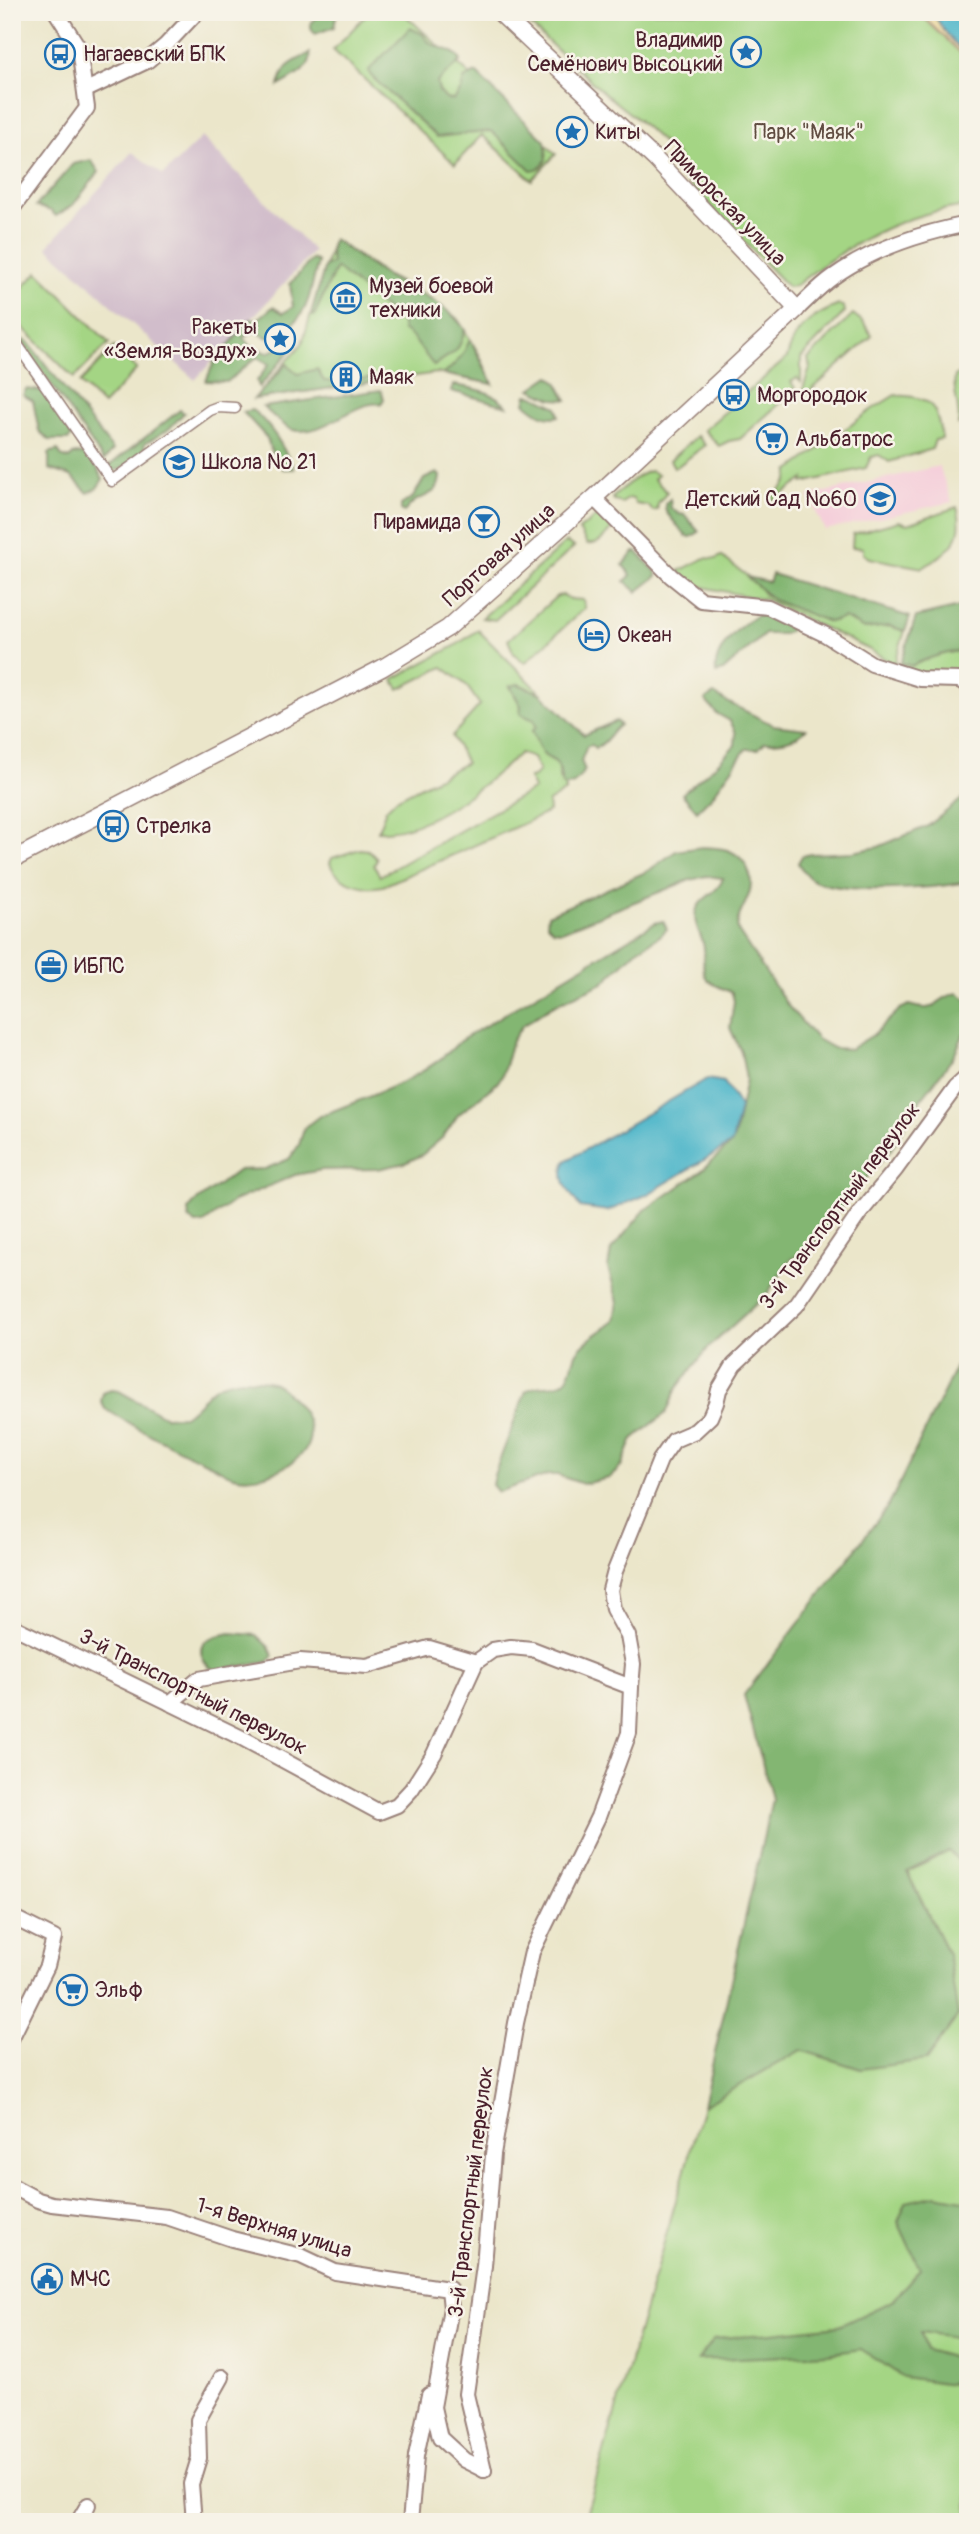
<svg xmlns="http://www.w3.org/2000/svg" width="980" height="2534" viewBox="0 0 980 2534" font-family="Pangolin,sans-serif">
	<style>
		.built { fill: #f5cfda }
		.industrial { fill: #d1bdcb }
		.green { fill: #a4d584; stroke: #777a58; stroke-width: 2 }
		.forest { fill: #83b672; stroke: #666a4e; stroke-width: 2 }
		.sand { fill: #eeda9e; stroke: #9c7c64; stroke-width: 2 }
		.water { fill: #4bb5c9; stroke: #4a6a7a; stroke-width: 2 }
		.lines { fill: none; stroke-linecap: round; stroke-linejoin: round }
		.pedestrian-casing { stroke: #9a827a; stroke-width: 13 }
		.minor-casing { stroke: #9a827a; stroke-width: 18 }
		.tertiary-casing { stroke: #9a827a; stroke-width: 19 }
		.pedestrian { stroke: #fff; stroke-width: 10 }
		.minor { stroke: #fff; stroke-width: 14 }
		.tertiary { stroke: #fff; stroke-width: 16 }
		.labels { text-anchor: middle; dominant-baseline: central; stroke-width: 5; stroke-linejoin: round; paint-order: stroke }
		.poi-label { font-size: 21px; fill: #4a1f2b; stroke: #f7f3e8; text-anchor: start }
		.park-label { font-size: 21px; fill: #604c41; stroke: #f7f3e8 }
		.street-label { font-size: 21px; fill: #4a1f2b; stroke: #f7f3e8 }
	</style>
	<rect width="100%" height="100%" fill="#f7f3e8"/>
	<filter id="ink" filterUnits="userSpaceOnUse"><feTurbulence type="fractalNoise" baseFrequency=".0143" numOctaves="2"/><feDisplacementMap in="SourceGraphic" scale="14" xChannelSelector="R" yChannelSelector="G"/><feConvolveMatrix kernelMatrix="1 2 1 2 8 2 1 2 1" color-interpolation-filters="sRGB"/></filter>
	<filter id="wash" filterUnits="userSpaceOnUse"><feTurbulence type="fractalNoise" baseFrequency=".00686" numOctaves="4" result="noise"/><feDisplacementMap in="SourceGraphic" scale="28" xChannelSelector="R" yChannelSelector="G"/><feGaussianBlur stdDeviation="1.57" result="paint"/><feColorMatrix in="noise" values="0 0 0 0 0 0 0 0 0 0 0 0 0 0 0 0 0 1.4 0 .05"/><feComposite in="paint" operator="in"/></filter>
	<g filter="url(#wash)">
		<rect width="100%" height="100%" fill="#ebe6ca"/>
		<!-- built -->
		<polygon class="built" points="939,466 952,502 825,530 808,496"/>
		<!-- industrial -->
		<polygon class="industrial" points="202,137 314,251 195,380 47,247 132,152 163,175"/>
		<!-- green -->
		<g class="green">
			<polygon points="369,12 402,12 556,154 532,180 482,135 455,164 333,50"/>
			<path d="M516 12H918L968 60V206C901 213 847 245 795 286L788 287 681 176 677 170 678 157 674 153 638 120 605 94Z"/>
			<polygon points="333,239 387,276 426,296 457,318 479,354 493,384 437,373 254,399 302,344"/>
			<polygon points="38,272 109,343 74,378 12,317 12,298"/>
			<path d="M839 305 844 307 845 312 801 358V382L797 378 791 382 795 388 790 394 740 439 729 441 719 446 704 430 787 358C788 355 789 351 790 348 797 325 819 313 839 305Z"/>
			<polygon points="853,314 863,322 872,336 807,394 803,389 810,368 808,359"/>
			<polygon points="114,347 137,369 103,405 80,383"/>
			<path d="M968 366V422L958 425C961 407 952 392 955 376Z"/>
			<path d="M895 395C933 398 935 402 942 439L935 440 932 449 889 462 879 455 871 457 866 468 803 483 804 479 774 500 771 497C780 490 790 483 789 471L871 410Z"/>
			<polygon points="697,436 705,445 678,466 674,467 670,460"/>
			<path d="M651 471 658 475 654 479 667 492 658 504 657 510 653 511 648 506 636 504 633 499 629 498 622 503 614 501 613 497C624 488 637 474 651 471Z"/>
			<path d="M957 507C967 540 948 551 923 568L869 558 863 554V548L852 547 853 534 899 521 907 524Z"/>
			<path d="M603 511 616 525C605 534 602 546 587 544L579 530Z"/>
			<polygon points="566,542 574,547 495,620 482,618"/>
			<path d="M721 556 759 585 764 594 773 600 829 622 845 618 864 629 889 626 905 631 895 662 900 665 903 663 911 666C928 658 949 650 968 651V679L925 675 892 663 868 649 766 600 698 586 687 581 679 571 705 558 716 559Z"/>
			<polygon points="563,595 570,599 583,600 585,608 525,663 514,654 508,640 557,596"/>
			<path d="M478 630 542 694 519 684 510 687 521 706V713L534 720 536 727 533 731 544 755 553 760 559 766V778L566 791 548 802 549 811 545 814 383 886C365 890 336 882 330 863L332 858 360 849 368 850 377 859 374 865 380 876 534 789 529 778 534 777 539 770 533 758 520 753C487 784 426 834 378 831L386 809 396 799 466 763 452 736 480 705 466 685 443 667 399 689 393 679 455 646Z"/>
			<polygon points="949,1851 968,1871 968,2522 584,2522 703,2106 801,2050 861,2069 948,1954 907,1872"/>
		</g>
		<!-- forest -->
		<g class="forest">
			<polygon points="321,12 337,12 334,27 315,34 311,29 311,23"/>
			<path d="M410 28 423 34C431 52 452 44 461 61L437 82 439 91 446 99 454 100 461 90 464 79 476 73 545 141C548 154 548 169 531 170L491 131 437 137 372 77 368 71Z"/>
			<path d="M310 53C314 68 291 79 279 86 284 63 291 64 310 53Z"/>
			<polygon points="91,160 99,172 73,205 56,216 51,211 36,206 73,164"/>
			<path d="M333 239C351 251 369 266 388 277 415 292 447 303 465 330 457 358 453 350 434 366L412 337 403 331 401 321 336 268 314 316 311 314 325 266 332 263 330 252Z"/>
			<path d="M312 259 318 262C307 302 310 321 268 338L255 331 243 337 251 346 267 353 293 342 290 351 259 387 257 381 269 364 257 357 227 382 206 381 214 362 251 319H258L273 307 283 313 293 307 290 284Z"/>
			<path d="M470 339 493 384 443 374C457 364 464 354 470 339Z"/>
			<polygon points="23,340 28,342 113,450 104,461 22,342"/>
			<polygon points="287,364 298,374 317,369 324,381 346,382 381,376 383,381 254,399"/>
			<polygon points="550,376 557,382 567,400 552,399 531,389"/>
			<path d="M453 385C472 388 494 391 507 406L451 391Z"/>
			<polygon points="26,389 42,391 49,396 72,436 68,440 49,440 39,431 33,401 23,395"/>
			<path d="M381 390 384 399 381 404C357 399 322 438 293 430 287 429 269 412 263 407Z"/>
			<path d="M527 395 534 396 557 407 559 416C544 420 536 411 525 403Z"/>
			<polygon points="180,410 184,413 169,429 144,444 146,451 129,465 112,472 109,466"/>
			<path d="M252 410C272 425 283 447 294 469H283L272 454 267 438 243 412Z"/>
			<polygon points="58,450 61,456 69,459 74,454 90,455 103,479 97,488 88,493 71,476 49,469 49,453"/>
			<path d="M437 473 440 476C439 493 431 493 417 500 412 502 408 508 404 512L401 510V505L413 497 424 479Z"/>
			<polygon points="670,499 671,508 679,514 685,515 699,532 691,537 686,536 666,512 665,504"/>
			<polygon points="634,552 637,552 657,573 657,576 637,592 625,581 631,575 623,565"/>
			<polygon points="772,574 910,617 905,631 889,626 864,629 845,618 829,622 773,600 747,577 769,582"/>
			<path d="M968 605V651C949 650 928 658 911 666L903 663 900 665 916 617Z"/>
			<path d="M766 612 791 623 789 631 784 634H765L723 671 716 673C712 650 745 617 766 612Z"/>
			<path d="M518 684 542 694 584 735 616 721 620 725C610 732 607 744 595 748L592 745 587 746 581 761 585 770 574 784 564 787C559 778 562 774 558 766 556 760 549 759 545 756 538 750 536 738 532 731L536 727 534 720 520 714 521 706 510 686Z"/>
			<path d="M714 694 727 702 773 725 806 729C794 741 781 742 765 742L758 749H746L712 796 697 811 682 794 717 764 735 745 736 733 730 721 716 713 705 700Z"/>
			<path d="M968 794V882C930 889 853 894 817 882 808 879 803 871 798 863L802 856 810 854 853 852 878 847 928 826Z"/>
			<path d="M702 847C711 848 721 847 730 851 746 858 755 877 749 894 745 907 735 917 738 931L788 1006 817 1039 833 1048 850 1049 873 1035 900 1009 909 1005C939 1015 933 998 958 993L968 1000V1026L952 1059 919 1102 890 1151 839 1209 819 1238 807 1251 791 1259 766 1295 709 1347 677 1388 666 1413 633 1439 622 1465 616 1472 609 1478 583 1484 557 1475H548L498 1492 492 1485 494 1475 526 1391C538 1383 552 1389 563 1382 572 1376 572 1361 577 1352 587 1337 603 1332 615 1320L618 1302 608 1268 611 1250 645 1210 700 1172 732 1143 735 1134 746 1079 741 1052 730 1028 734 1001 732 993C725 989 714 986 708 980 700 972 705 958 704 948 703 936 692 924 696 911 700 897 719 893 723 878L706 876 687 881 562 931 553 930 547 924 548 915 648 871 676 851Z"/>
			<path d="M663 921 667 929 660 936 636 951 603 983 552 1006 522 1026 512 1041 502 1076 497 1083 458 1115 443 1137 422 1155 405 1163 378 1169 322 1170 295 1175 234 1201 204 1223 196 1224 189 1219 188 1210 194 1203 239 1170 265 1169 289 1159 299 1145 304 1128 318 1117C367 1096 424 1081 460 1041L655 923Z"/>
			<polygon points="968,1342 968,1870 949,1851 907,1872 948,1954 958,2016 926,2060 861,2069 801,2050 703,2106 772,1799 744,1695 889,1505"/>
			<path d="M242 1379C252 1380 265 1379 274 1383 284 1388 291 1397 298 1405 321 1435 309 1457 276 1471 265 1476 247 1480 234 1476 226 1475 218 1467 210 1464 174 1448 140 1430 105 1409L101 1401 103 1393 111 1390 119 1391 166 1417 184 1416C211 1397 203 1384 242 1379Z"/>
			<path d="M230 1633 256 1635 269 1647 273 1655 268 1662 214 1670C201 1663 194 1645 212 1638 217 1635 224 1635 230 1633Z"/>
			<polygon points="936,2195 963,2200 968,2204 968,2342 960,2338 921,2332 926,2350 962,2360 951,2384 903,2377 861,2349 828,2354 698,2360 714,2339 839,2326 892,2301 920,2269 898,2222 906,2202"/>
		</g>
		<!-- sand -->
		<polygon class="sand" points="918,12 932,12 948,36 968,56 968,60"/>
		<!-- water -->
		<g class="water">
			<polygon points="932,12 968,12 968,56 948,36"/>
			<path d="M707 1079 724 1082 740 1107 732 1143 646 1195 608 1211 580 1207C570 1192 557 1180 566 1161Z"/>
		</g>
	</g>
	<g filter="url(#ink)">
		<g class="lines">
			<!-- pedestrian casing -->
			<g class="pedestrian-casing">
				<polyline id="pedestrian" points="12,337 112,481 210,410 218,407 235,408"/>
			</g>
			<!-- minor casing -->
			<g class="minor-casing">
				<g id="minor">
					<polyline points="86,90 147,61 165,46 197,12"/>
					<polyline points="12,209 87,108 79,48 56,12"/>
					<path d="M797 309C808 299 820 286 833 277 872 249 921 233 968 224"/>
					<polyline points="594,498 671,576 701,600 768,607 826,635 872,664 920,679 959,680 968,685"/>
					<polyline points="12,1626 244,1739 379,1812 397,1805 411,1790 434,1754 476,1662 493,1650 511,1647 532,1649 631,1687 629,1733 598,1817 532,1952 516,2023 493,2154 484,2266 466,2394 484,2470"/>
					<polyline points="631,1687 633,1664 628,1636 613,1609 610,1590 615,1571 660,1460 674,1440 695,1431 710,1417 716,1403 719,1390 734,1365 796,1306 859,1214 896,1169 955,1088 968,1076"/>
					<polyline points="170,1703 199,1679 300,1661 367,1666 429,1648 476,1662"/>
					<polyline points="12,1917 54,1938 47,1966 12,2037"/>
					<polyline points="12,2186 38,2200 52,2204 167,2217 232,2239 301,2256 335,2272 449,2289 451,2308 433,2407 440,2438 464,2460 484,2470"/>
					<polyline points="78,2522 88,2505"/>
					<polyline points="194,2522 191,2484 199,2458 198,2420 222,2377"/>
					<polyline points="410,2522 416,2456 429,2395"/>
				</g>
			</g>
			<!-- tertiary casing -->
			<g class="tertiary-casing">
				<polyline id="tertiary" points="12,860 382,668 448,628 594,498 797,309 655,159 499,12"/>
			</g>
			<!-- pedestrian -->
			<use href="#pedestrian" class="pedestrian"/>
			<!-- minor -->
			<use href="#minor" class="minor"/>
			<!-- tertiary -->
			<use href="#tertiary" class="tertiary"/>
		</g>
	</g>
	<!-- icons -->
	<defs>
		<g id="sight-ring" transform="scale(1.575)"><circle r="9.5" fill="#f7f3e8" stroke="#1f6fb2" stroke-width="1.5"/><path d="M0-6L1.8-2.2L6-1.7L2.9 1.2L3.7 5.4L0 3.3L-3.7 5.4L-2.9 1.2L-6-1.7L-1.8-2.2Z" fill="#1f6fb2"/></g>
		<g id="bus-ring" transform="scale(1.575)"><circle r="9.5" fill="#f7f3e8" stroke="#1f6fb2" stroke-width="1.5"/><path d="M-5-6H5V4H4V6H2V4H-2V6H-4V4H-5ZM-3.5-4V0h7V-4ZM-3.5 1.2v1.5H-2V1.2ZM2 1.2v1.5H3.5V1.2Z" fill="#1f6fb2"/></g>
		<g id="museum-ring" transform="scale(1.575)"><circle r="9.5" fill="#f7f3e8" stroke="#1f6fb2" stroke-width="1.5"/><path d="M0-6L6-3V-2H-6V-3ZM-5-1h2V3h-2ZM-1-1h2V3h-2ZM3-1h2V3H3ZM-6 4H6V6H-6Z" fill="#1f6fb2"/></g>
		<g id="building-ring" transform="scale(1.575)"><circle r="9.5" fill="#f7f3e8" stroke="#1f6fb2" stroke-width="1.5"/><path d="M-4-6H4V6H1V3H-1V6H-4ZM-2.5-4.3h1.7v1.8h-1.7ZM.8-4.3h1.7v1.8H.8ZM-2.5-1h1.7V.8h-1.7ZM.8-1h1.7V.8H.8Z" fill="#1f6fb2"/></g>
		<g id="supermarket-ring" transform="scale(1.575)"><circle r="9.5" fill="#f7f3e8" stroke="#1f6fb2" stroke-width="1.5"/><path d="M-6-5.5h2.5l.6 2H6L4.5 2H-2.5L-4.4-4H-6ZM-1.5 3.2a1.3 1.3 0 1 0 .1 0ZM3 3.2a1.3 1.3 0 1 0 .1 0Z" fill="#1f6fb2"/></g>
		<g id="school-ring" transform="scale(1.575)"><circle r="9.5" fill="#f7f3e8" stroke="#1f6fb2" stroke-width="1.5"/><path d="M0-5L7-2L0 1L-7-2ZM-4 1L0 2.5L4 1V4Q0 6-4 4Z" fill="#1f6fb2"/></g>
		<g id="bar-ring" transform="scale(1.575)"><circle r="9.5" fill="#f7f3e8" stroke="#1f6fb2" stroke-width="1.5"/><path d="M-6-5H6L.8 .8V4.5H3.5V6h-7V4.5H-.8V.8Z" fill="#1f6fb2"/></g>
		<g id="hotel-ring" transform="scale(1.575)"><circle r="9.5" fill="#f7f3e8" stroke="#1f6fb2" stroke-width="1.5"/><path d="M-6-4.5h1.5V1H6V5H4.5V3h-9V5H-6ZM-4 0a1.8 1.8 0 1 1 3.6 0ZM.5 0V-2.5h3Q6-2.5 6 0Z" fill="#1f6fb2"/></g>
		<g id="office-ring" transform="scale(1.575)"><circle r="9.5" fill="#f7f3e8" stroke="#1f6fb2" stroke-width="1.5"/><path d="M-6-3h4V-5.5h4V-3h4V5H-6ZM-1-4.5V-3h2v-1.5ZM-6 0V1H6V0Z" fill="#1f6fb2"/></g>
		<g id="civic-ring" transform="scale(1.575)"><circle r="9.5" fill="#f7f3e8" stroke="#1f6fb2" stroke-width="1.5"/><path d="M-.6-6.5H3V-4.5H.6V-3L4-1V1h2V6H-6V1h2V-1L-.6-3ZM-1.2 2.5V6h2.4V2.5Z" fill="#1f6fb2"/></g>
	</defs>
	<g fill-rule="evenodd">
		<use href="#sight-ring" x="746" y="52"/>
		<use href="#bus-ring" x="60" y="54"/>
		<use href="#sight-ring" x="572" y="132"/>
		<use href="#museum-ring" x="346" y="298"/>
		<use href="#sight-ring" x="280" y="339"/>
		<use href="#building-ring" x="346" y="377"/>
		<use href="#bus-ring" x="734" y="395"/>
		<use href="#supermarket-ring" x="772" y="439"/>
		<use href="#school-ring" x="179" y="462"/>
		<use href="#school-ring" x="880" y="499"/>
		<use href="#bar-ring" x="484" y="522"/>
		<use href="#hotel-ring" x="594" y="635"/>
		<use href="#bus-ring" x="113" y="826"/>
		<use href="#office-ring" x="51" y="966"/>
		<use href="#supermarket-ring" x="72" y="1990"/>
		<use href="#civic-ring" x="47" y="2279"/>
	</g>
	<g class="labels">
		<!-- poi labels -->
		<g class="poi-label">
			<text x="723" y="40" text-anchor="end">Владимир<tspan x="723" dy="24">Семёнович Высоцкий</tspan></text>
			<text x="83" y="54">Нагаевский БПК</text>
			<text x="595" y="132">Киты</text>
			<text x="369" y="286">Музей боевой<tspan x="369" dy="24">техники</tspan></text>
			<text x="257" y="327" text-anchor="end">Ракеты<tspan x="257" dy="24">«Земля-Воздух»</tspan></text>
			<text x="369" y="377">Маяк</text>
			<text x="757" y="395">Моргородок</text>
			<text x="795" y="439">Альбатрос</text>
			<text x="202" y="462">Школа № 21</text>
			<text x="857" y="499" text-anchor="end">Детский Сад №60</text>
			<text x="461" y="522" text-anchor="end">Пирамида</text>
			<text x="617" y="635">Океан</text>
			<text x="136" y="826">Стрелка</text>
			<text x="74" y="966">ИБПС</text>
			<text x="95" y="1990">Эльф</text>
			<text x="70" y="2279">МЧС</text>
		</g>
		<!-- park labels -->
		<g class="park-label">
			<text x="809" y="132">Парк "Маяк"</text>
		</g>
		<!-- street labels -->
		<g class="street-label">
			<text transform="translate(725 203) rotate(46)">Приморская улица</text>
			<text transform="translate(499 555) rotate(-42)">Портовая улица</text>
			<text transform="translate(840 1206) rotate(-53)">3-й Транспортный переулок</text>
			<text transform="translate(193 1692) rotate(27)">3-й Транспортный переулок</text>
			<text transform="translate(471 2192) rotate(-83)">3-й Транспортный переулок</text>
			<text transform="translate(274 2228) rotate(17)">1-я Верхняя улица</text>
		</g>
	</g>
	<!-- margin -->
	<rect width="980" height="2534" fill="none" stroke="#f7f3e8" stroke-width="42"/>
</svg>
